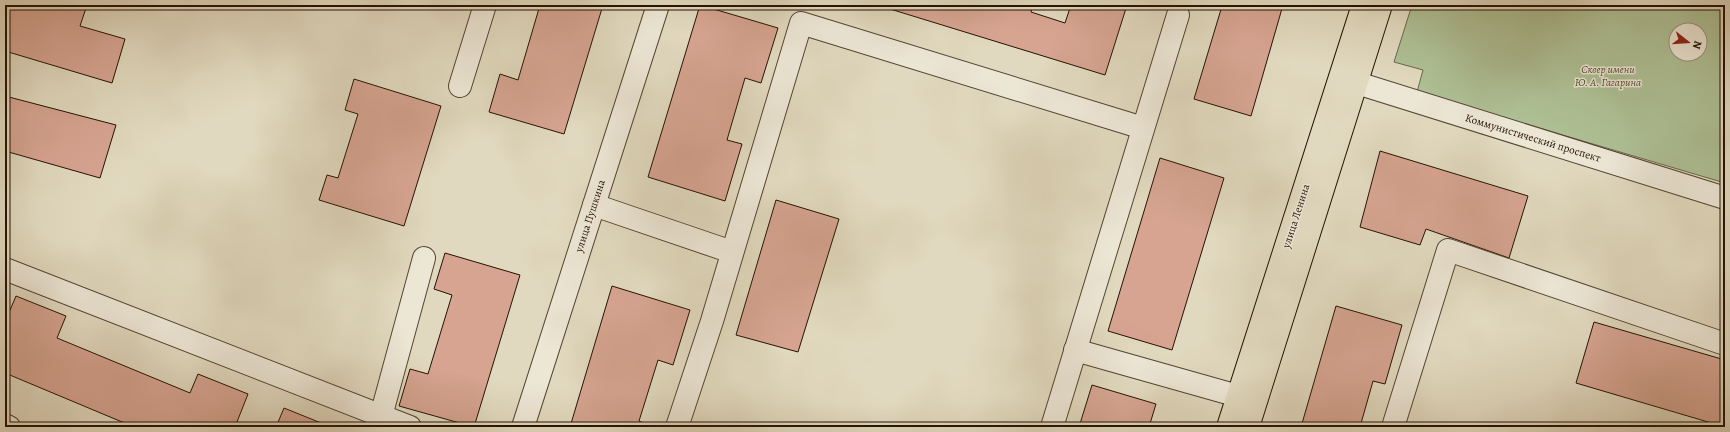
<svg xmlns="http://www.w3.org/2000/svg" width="1730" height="432" viewBox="0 0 1730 432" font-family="Alegreya,serif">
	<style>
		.green { fill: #aec095; stroke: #69694c; fill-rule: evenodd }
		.building { fill: #d6a491; stroke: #241202 }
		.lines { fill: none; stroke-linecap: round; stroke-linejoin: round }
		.minor-casing { stroke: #534431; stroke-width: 24 }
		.major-casing { stroke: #241202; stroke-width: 24 }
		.minor { stroke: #ece6d5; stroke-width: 22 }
		.major { stroke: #e1d9bf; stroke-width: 22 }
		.labels { text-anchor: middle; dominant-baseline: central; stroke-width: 3; stroke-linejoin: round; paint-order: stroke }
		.park-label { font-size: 11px; font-style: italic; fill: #544f35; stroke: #ece6d5 }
		.street-label { font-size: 11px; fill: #241202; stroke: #ece6d5 }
	</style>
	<rect width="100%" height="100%" fill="#e1d9bf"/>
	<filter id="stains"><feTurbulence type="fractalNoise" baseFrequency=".005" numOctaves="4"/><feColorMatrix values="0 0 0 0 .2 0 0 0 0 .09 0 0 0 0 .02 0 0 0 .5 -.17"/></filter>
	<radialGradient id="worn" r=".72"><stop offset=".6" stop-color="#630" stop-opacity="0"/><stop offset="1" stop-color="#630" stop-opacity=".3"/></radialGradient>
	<!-- green -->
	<path class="green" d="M1412 5H1725V183L1417 92 1423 70 1394 62ZM1676 30H1700V54H1676Z"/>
	<!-- building -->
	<g class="building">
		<polygon points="5,5 87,5 80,26 125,39 112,83 5,51"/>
		<polygon points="540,5 603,5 564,134 489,112 500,74 518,80"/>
		<polygon points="700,5 778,28 761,83 745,78 727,140 742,144 725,201 648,177"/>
		<polygon points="877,5 1033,5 1031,12 1065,23 1071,5 1127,5 1105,75"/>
		<polygon points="1220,5 1283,5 1251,116 1194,99 1222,6"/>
		<polygon points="354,79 441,106 404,226 319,200 327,175 338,178 358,114 345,110"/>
		<polygon points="5,96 116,125 100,178 5,151"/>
		<polygon points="1380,151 1528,196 1509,258 1426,229 1420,245 1360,227"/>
		<polygon points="1160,158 1224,178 1172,350 1108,331"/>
		<polygon points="776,200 839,219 798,352 736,335"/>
		<polygon points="445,253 520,275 474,427 399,406 410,369 428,374 452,295 434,289"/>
		<polygon points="612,286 690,310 673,365 658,360 639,421 653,427 570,427"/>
		<polygon points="16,296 66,316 57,338 190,393 198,374 248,394 235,427 134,427 5,373 5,322"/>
		<polygon points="1336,306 1402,325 1385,384 1373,381 1360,427 1301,427"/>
		<polygon points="1594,322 1725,360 1725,427 1576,383"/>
		<polygon points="1092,385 1156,404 1149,427 1079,427"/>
		<polygon points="284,408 331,427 276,427"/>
	</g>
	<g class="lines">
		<!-- minor casing -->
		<g class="minor-casing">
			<g id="minor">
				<polyline points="1341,78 1725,198"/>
				<polyline points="460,86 485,5"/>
				<polyline points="594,205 732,252"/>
				<polyline points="5,269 410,427"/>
				<polyline points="1075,350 1238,396"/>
				<polyline points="381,416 424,258"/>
				<polyline points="5,425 9,427"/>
				<polyline points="523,427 658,5"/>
				<polyline points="677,427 712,321 801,23 1143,128"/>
				<polyline points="1052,427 1178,15"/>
				<polyline points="1393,427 1448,250 1725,344"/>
			</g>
		</g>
		<!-- major casing -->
		<g class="major-casing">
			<g id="major">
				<polyline points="1228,427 1363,5"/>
				<polyline points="1248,427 1381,5"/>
			</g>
		</g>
		<!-- minor -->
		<use href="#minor" class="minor"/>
		<!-- major -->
		<use href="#major" class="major"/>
	</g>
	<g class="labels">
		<!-- park labels -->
		<g class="park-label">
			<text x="1608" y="69">Сквер имени<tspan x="1608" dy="13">Ю. А. Гагарина</tspan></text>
		</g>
		<!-- street labels -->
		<g class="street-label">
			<text transform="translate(1533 138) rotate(17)">Коммунистический проспект</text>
			<text transform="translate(590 216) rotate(-72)">улица Пушкина</text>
			<text transform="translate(1296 216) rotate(-72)">улица Ленина</text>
		</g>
	</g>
	<!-- margin -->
	<rect width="1730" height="432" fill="none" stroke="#e1d9bf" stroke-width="20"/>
	<rect x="6" y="6" width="1718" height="420" fill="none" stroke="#241202" stroke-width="2"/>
	<rect x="10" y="10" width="1710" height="412" fill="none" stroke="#241202"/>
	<!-- north arrow -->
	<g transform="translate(1688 42) rotate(107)"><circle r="19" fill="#ece6d5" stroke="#9c9181"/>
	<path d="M0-3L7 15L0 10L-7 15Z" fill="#8f2418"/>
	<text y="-6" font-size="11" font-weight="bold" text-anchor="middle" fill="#241202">N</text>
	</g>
	<rect width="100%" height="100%" filter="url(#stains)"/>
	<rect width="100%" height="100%" fill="url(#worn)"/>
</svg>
